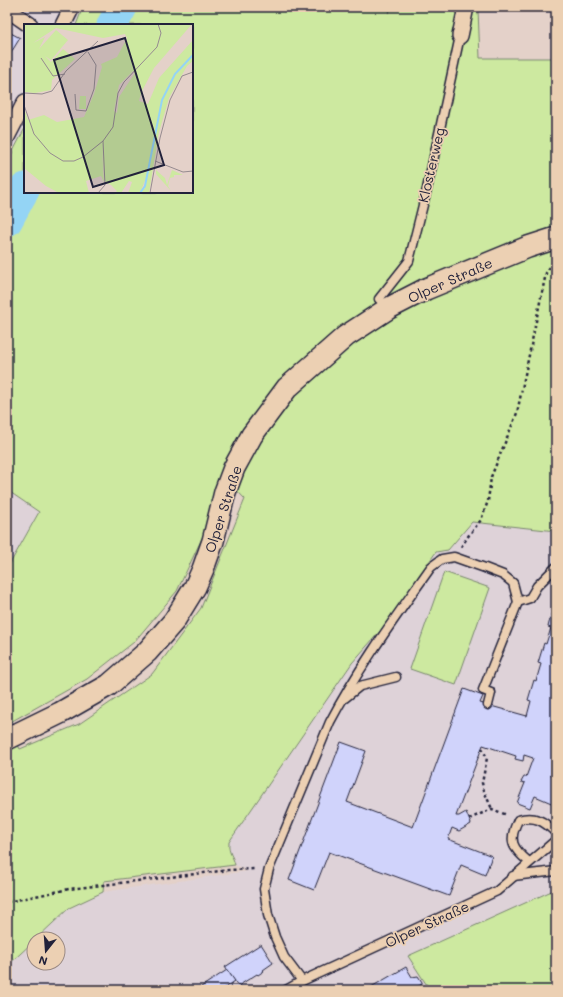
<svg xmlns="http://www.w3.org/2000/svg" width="563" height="997" viewBox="0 0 563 997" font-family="Mali,sans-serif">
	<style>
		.built { fill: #ded2d8 }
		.green { fill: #cde9a0; stroke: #78866e }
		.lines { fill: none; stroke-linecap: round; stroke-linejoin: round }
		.river { stroke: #94d4f5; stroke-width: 31 }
		.building { fill: #d0d3fb; stroke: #22223b }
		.service-casing { stroke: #22223b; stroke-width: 11 }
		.minor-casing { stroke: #22223b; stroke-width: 18 }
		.secondary-casing { stroke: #22223b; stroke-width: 24 }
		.path { stroke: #22223b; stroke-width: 2.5; stroke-dasharray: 3 3; stroke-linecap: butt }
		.service { stroke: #ecd0b3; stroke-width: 8 }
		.minor { stroke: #ecd0b3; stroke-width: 15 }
		.secondary { stroke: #ecd0b3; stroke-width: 21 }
		.labels { text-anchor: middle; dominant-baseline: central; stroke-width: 3.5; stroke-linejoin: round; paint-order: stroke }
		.street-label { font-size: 14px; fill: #22223b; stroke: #ecd0b3 }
		.inset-river { fill: none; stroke: #94d4f5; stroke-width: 2 }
		.inset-road { fill: none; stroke: #968b90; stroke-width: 1 }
		.view { fill: #22223b; fill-opacity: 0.15; stroke: #22223b; stroke-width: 2 }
		.inset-edge { fill: none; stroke: #22223b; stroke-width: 2 }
	</style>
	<rect width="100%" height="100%" fill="#e4d1c9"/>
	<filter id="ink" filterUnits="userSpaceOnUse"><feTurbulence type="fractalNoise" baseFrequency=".025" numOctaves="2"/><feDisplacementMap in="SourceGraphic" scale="8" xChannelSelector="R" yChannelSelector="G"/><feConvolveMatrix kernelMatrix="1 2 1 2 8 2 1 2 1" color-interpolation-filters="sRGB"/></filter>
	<g filter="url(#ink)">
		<!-- built -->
		<g class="built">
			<polygon points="7,7 83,7 76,25 25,25 25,128 7,163"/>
			<polygon points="7,490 39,512 7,569"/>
			<polygon points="472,522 556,531 556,889 409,956 430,990 7,990 7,966 34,941 34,963 58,963 58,939 36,939 69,908 103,892 248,871 235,865 234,859 228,851 229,842 352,663 381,630 436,552 448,550"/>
		</g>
		<!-- green -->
		<g class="green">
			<path d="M83 7H393L388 13 394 7H468L478 10 480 58H556V531L472 522 448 550 436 552 381 630 352 663 229 842C228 854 233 855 235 865L104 881 103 892 69 908 36 939H34V941L7 966V724L20 749 79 724 152 674 201 608 245 499 223 476 204 534 177 591 134 642 87 679 7 724V569L39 512 7 490V163L25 128V192H192V25H76Z"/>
			<polygon points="444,572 490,588 456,685 410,669"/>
			<polygon points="556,889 556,990 430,990 408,956"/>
		</g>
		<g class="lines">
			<!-- river -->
			<g class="river">
				<polyline points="112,25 122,7"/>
				<polyline points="7,221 25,188"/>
			</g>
		</g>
		<!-- building -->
		<g class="building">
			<polygon points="7,31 20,38 7,59"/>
			<polygon points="556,606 556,770 553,768 551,775 556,777 556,805 535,796 530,808 517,803 525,783 521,782 524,777 526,777 533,758 524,755 523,761 515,759 516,756 483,745 456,816 459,816 466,812 471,824 459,831 452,828 448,839 492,856 485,875 461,865 449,896 329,852 314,890 289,880 341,742 366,751 347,802 413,827 464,689 483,696 480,703 527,716 531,701 528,700 534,680 536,681 541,664 538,663 544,643 546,644 551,628 548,627 553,607"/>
			<polygon points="261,944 273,963 263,970 264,971 258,975 257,974 238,986 225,967"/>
			<polygon points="406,967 412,977 418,976 422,982 422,984 417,987 419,990 366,990"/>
			<polygon points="227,970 235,981 222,990 192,990 196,987 198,989"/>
		</g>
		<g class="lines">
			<!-- service casing -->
			<g class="service-casing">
				<g id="service">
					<polyline points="389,308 379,299 409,261 427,189 460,36"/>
					<polyline points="518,602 530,598 537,586 556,567"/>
					<polyline points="345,698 360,686 396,677"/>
					<path d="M529 862C512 848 508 841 518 820 535 815 544 821 556 833"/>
					<polyline points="513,876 556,871"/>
					<path d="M302 981 284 957 275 937 268 915 264 889 269 869 330 722C359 667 395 618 431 567L442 559 454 557 485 568 503 575 513 583 518 602 483 690 491 693 488 705"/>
					<polyline points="286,990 302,981 497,891 556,840"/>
				</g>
			</g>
			<!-- minor casing -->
			<g class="minor-casing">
				<g id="minor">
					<polyline points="7,9 30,25"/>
					<polyline points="63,25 72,7"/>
					<polyline points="460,36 466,7"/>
					<polyline points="7,137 25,102"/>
				</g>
			</g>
			<!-- secondary casing -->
			<g class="secondary-casing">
				<polyline id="secondary" points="7,739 60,713 109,685 147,652 174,621 195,587 203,569 213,541 225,492 234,468 252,435 287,388 346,336 389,308 426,289 528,247 556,238"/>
			</g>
			<!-- path -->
			<g class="path">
				<polyline points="461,547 469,535 481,520 488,501 491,477 517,413 546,273 556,258"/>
				<polyline points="482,748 487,758 482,783 484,791 492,809"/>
				<polyline points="469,819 492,809 507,815"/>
				<polyline points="7,902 69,889 229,870 256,869"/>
			</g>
			<!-- service -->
			<use href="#service" class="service"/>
			<!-- minor -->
			<use href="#minor" class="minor"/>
			<!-- secondary -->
			<use href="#secondary" class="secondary"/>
		</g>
	</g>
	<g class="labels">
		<!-- street labels -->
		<g class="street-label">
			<text transform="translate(431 165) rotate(-77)">Klosterweg</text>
			<text transform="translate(450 280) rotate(-24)">Olper Straße</text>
			<text transform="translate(223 509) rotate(-72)">Olper Straße</text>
			<text transform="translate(427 924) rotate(-25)">Olper Straße</text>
		</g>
	</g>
	<!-- overview -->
	<g transform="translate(24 24)">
		<rect width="169" height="169" fill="#e4d1c9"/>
		<path d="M0 0H168L130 44 117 69 115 77 124 80 135 54 169 16V37L163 42 145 74 135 108 125 169H117L121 164 122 154 116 169H104L108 158 105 157 97 169H91L93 167 87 161 81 158 78 125 80 158 77 152 62 157 65 169H35L22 162 0 144V84L4 96 20 91 33 98 60 93 70 70 78 43 77 40 93 33 103 14 101 10 79 14 32 4 9 19 21 13 15 25 32 6 44 16 27 36 21 32 27 38 39 25 51 35 28 56 27 66 11 69 0 68ZM109 47 111 49 95 73 93 89 90 87 95 61ZM56 72H62V85H55ZM132 146 141 154 143 161 148 146 159 151H150V153L146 154 144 162 147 167 132 150Z" fill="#cde9a0" fill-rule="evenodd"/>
		<path class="inset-river" d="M116 169 121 162 138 76 151 50 169 31"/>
		<path class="inset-road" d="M17 34 29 52 41 50M0 69 18 70 28 67 42 47 74 17M51 70 52 86 62 87 70 65 72 41 64 28M0 81 10 110 26 129 39 137H50L59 133 79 117 89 103 94 69 100 58 133 23 137 9 134 0M131 137 159 148 169 147M74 169 81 161 79 117M126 169 136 114 146 76 158 52 169 48"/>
		<path class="view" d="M101 14 140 141 69 163 30 36Z"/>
		<rect width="169" height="169" class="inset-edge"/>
	</g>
	<!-- margin -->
	<rect width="563" height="997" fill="none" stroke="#ecd0b3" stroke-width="24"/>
	<rect x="12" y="12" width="539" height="973" fill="none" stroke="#22223b" stroke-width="1.5" filter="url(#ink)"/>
	<!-- north arrow -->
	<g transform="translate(46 951) rotate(197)"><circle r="19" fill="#ecd0b3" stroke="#9b8a83"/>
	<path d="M0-3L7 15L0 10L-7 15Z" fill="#22223b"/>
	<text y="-6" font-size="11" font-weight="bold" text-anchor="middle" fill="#22223b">N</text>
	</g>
</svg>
